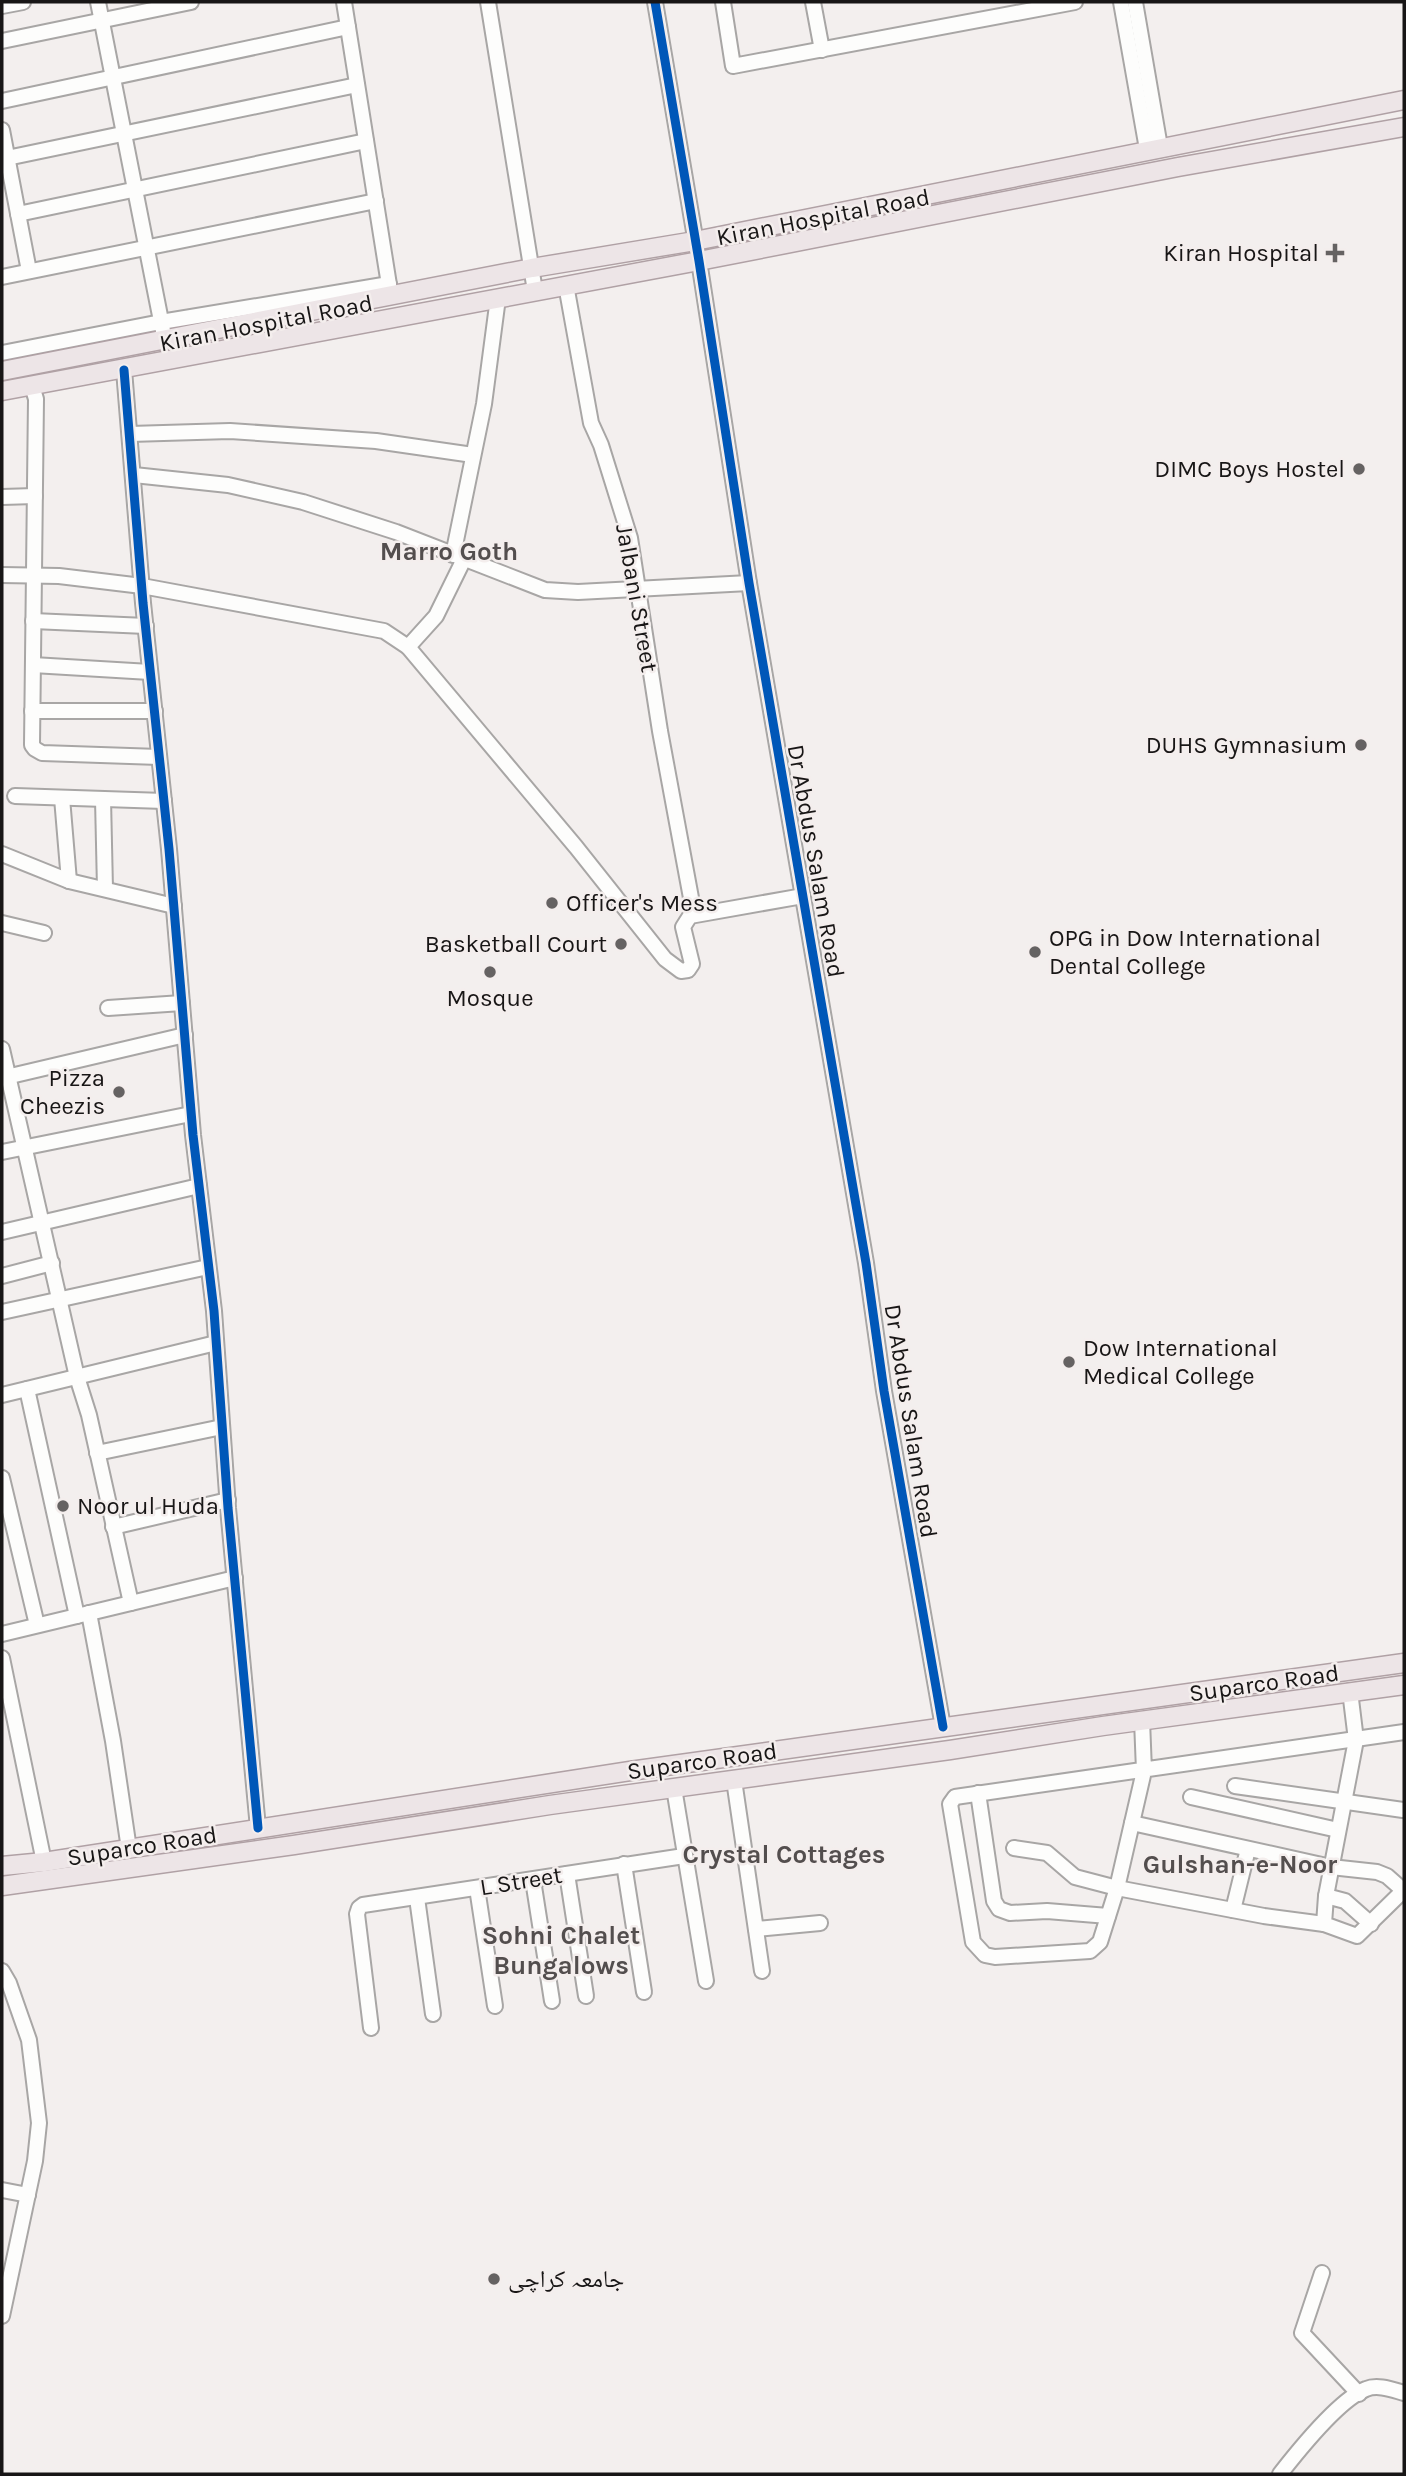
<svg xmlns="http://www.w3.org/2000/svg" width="1406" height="2476" viewBox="0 0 1406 2476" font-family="Karla,'Noto Naskh Arabic',sans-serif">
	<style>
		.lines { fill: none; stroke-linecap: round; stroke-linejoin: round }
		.minor-casing { stroke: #a8a6a5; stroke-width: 18 }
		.major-casing { stroke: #b0a1a5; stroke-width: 21 }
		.minor { stroke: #fdfdfc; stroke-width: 14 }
		.major { stroke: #ede5e7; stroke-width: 18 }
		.cycleway-casing { stroke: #f4eeed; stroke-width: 13 }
		.cycleway { stroke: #0057b8; stroke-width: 9 }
		.poi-dot { fill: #656262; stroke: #f4eeed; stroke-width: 2.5 }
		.labels { text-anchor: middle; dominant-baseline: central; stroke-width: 5; stroke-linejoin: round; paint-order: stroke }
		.street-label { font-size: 24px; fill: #181616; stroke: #f4eeed }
		.poi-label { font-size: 24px; fill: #181616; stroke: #f4eeed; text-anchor: end }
		.neighbourhood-label { font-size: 26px; font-weight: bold; fill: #534e4e; stroke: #f4eeed }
	</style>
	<rect width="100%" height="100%" fill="#f3efee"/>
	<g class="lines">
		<!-- minor casing -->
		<g class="minor-casing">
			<g id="minor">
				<polyline points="98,2 163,331"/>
				<polyline points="344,2 390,291"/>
				<polyline points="488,2 535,291"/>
				<polyline points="655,2 699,261 749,583 866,1263 884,1391 943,1727"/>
				<polyline points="723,2 733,66 1075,2"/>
				<polyline points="813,2 822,50"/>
				<polyline points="1121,2 1147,149"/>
				<polyline points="1135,2 1160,147"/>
				<polyline points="2,6 23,2"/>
				<polyline points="2,41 191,2"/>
				<polyline points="2,101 348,27"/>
				<polyline points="2,130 29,271"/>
				<polyline points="7,158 357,85"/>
				<polyline points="18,214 366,141"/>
				<polyline points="2,277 376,201"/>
				<polyline points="566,285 591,423 601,445 630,538 660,731 694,914"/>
				<polyline points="2,353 161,322 389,284"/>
				<polyline points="124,370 143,603 169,849 193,1135 214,1311 228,1508 258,1828"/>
				<polyline points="32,386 36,399 32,745 35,749 42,753 159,757"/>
				<polyline points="130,434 230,431 376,441 473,455"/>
				<polyline points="134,475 228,485 303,502 396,532 545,590 578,592 749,583"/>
				<polyline points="2,497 35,496"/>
				<polyline points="453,555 484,404 498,298"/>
				<polyline points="2,575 59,576 142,586 384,631 408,647 576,847 665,959 681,971 688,970 692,964 683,927 690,916 803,896"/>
				<polyline points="33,621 146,626"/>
				<polyline points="408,647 436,616 464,559"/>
				<polyline points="33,665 150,672"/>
				<polyline points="32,711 155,711"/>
				<polyline points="15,796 164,801"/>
				<polyline points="62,798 69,881"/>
				<polyline points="103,799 105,889"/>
				<polyline points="2,854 69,881 174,906"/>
				<polyline points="2,923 44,933"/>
				<polyline points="108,1008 182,1003"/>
				<polyline points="2,1049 77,1377 89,1415 131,1603"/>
				<polyline points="2,1078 185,1035"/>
				<polyline points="2,1152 191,1114"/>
				<polyline points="2,1232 199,1186"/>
				<polyline points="2,1276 52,1263"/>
				<polyline points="2,1312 208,1267"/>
				<polyline points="27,1389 77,1616"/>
				<polyline points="2,1395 216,1343"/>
				<polyline points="97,1453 222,1427"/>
				<polyline points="2,1478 37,1625"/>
				<polyline points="113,1527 228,1500"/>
				<polyline points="89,1613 113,1741 129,1849"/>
				<polyline points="2,1634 235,1578"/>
				<polyline points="2,1658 44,1862"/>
				<polyline points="1350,1691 1356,1740 1326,1896 1324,1924 1357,1936 1404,1890"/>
				<polyline points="1142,1720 1144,1771 1117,1888 1100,1942 1090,1951 995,1957 985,1955 973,1942 950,1804 955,1797 1404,1732"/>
				<polyline points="734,1780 762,1971"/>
				<polyline points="1235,1786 1403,1810"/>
				<polyline points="674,1788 706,1981"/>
				<polyline points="978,1793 994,1901 999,1909 1010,1913 1047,1911 1108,1916"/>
				<polyline points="1191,1797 1338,1830"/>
				<polyline points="1132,1823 1331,1867 1377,1872 1387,1876 1404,1891"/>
				<polyline points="1014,1848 1047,1853 1075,1877 1117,1888 1264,1916 1324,1924"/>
				<polyline points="624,1864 644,1992"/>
				<polyline points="567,1874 586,1996"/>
				<polyline points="533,1880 552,2001"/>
				<polyline points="477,1888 495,2006"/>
				<polyline points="1326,1896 1345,1901 1371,1924"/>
				<polyline points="417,1898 433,2014"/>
				<polyline points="1233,1910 1248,1849"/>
				<polyline points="756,1929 820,1923"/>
				<polyline points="2,1971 9,1983 29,2040 39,2123 35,2161 2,2316"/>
				<polyline points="371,2028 357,1914 359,1908 363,1905 684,1856"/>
				<polyline points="2,2190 28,2195"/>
				<polyline points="1322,2273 1302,2333 1359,2394"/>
				<path d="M1280 2474C1298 2451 1340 2399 1366 2389 1378 2384 1393 2390 1404 2393"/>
			</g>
		</g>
		<!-- major casing -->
		<g class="major-casing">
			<g id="major">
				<polyline points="2,371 532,268 695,241 1404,100"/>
				<polyline points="2,391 699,261 1178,167 1404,127"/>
				<polyline points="2,1866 44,1862 630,1771 1404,1663"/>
				<polyline points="2,1886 294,1845 550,1805 950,1750 1103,1726 1404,1685"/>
			</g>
		</g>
		<!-- minor -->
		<use href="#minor" class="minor"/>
		<!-- major -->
		<use href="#major" class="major"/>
		<!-- cycleway casing -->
		<g class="cycleway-casing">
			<g id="cycleway">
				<polyline points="655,2 699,261 749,583 866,1263 884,1391 943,1727"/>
				<polyline points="124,370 143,603 169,849 193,1135 214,1311 228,1508 258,1828"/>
			</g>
		</g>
		<!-- cycleway -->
		<use href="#cycleway" class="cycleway"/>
	</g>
	<!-- markers -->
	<g class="poi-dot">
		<path d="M1331.5 242.5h7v7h7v7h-7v7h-7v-7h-7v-7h7z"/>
		<circle cx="1359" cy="469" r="7"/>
		<circle cx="1361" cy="745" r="7"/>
		<circle cx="552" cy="903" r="7"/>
		<circle cx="621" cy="944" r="7"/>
		<circle cx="1035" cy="952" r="7"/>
		<circle cx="490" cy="972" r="7"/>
		<circle cx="119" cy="1092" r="7"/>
		<circle cx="1069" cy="1362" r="7"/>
		<circle cx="63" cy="1506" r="7"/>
		<circle cx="494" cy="2279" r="7"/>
	</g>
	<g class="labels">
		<!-- street labels -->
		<g class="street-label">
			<text transform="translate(823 217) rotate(-11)">Kiran Hospital Road</text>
			<text transform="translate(266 323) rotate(-11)">Kiran Hospital Road</text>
			<text transform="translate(637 598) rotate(80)">Jalbani Street</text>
			<text transform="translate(816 861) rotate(80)">Dr Abdus Salam Road</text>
			<text transform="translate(911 1421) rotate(81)">Dr Abdus Salam Road</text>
			<text transform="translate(1264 1683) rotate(-8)">Suparco Road</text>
			<text transform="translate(702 1761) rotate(-8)">Suparco Road</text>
			<text transform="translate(142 1846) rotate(-9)">Suparco Road</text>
			<text transform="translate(521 1881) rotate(-9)">L Street</text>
		</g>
		<!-- poi labels -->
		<g class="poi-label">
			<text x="1319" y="253">Kiran Hospital</text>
			<text x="1345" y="469">DIMC Boys Hostel</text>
			<text x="1347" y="745">DUHS Gymnasium</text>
			<text x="566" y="903" text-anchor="start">Officer's Mess</text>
			<text x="1049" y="938" text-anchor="start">OPG in Dow International<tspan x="1049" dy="28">Dental College</tspan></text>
			<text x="607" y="944">Basketball Court</text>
			<text x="490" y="998" text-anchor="middle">Mosque</text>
			<text x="105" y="1078">Pizza<tspan x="105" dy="28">Cheezis</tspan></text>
			<text x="1083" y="1348" text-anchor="start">Dow International<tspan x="1083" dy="28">Medical College</tspan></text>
			<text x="77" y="1506" text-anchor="start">Noor ul Huda</text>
			<text x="508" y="2279" text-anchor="start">جامعہ کراچی</text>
		</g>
		<!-- neighbourhood labels -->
		<g class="neighbourhood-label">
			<text x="449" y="551">Marro Goth</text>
			<text x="784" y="1854">Crystal Cottages</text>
			<text x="1240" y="1864">Gulshan-e-Noor</text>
			<text x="561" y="1935">Sohni Chalet<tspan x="561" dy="30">Bungalows</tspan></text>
		</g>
	</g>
	<!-- border -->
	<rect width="1406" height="2476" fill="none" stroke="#181616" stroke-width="7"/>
</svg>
